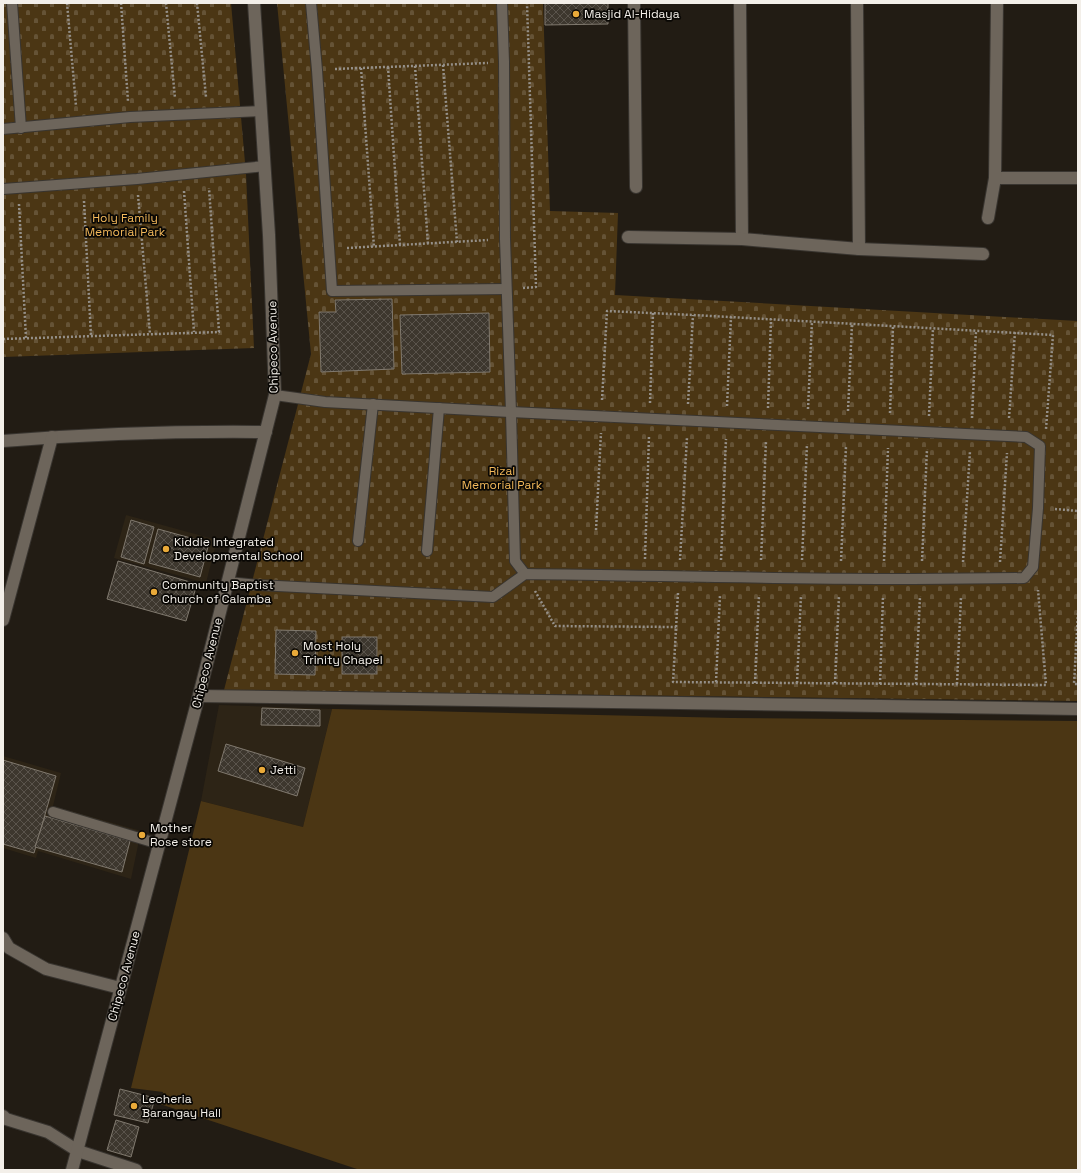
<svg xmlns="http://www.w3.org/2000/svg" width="1081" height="1173" viewBox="0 0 1081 1173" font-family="'Space Grotesk',sans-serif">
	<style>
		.built { fill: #2d2416 }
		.green { fill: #4b3614 }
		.cemetery { fill: url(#cemetery-stones) }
		.building { fill: url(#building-cross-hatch); stroke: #80796e }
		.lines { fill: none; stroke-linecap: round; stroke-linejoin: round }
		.service-casing { stroke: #393530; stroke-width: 12 }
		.minor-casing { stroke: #393530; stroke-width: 14 }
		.secondary-casing { stroke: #393530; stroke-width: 14 }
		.path { stroke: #959089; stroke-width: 2.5; stroke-dasharray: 2 2; stroke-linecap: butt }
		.service { stroke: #6d655b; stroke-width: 10 }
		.minor { stroke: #6d655b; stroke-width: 12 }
		.secondary { stroke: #6d655b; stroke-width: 12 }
		.poi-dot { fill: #eaaa39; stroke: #090704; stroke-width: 1.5 }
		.labels { text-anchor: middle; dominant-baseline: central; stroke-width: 3.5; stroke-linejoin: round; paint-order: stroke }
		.poi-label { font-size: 12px; fill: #f3efe9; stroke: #090704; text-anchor: start }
		.park-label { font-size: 12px; fill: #f3b95b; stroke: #090704 }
		.street-label { font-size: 12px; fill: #f3efe9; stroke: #090704 }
	</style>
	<defs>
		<pattern id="cemetery-stones" width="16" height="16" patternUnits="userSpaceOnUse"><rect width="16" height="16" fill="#4b3614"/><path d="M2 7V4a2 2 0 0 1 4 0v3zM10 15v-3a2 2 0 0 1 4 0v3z" fill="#655336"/></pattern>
		<pattern id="building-cross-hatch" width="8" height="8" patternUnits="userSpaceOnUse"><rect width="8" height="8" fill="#3d372e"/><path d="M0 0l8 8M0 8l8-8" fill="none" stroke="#5a544c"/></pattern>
	</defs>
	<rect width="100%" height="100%" fill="#221c14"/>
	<!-- built -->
	<g class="built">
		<polygon points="126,515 217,540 206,583 114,558"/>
		<polygon points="219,705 332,709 303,827 201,801"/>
		<polygon points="3,756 61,773 53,806 141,831 131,879 38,851 36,858 3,848"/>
	</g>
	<!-- green -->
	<polygon class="green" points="332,709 731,718 1078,721 1078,1170 360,1170 160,1104 163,1092 131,1088 201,801 303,827"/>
	<!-- cemetery -->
	<g class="cemetery">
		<polygon points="3,3 231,3 246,174 254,348 3,357"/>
		<polygon points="277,3 543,3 550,211 618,213 615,295 1078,321 1078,701 224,690 311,354"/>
	</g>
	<!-- building -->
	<g class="building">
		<polygon points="545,3 608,3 608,24 545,25"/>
		<polygon points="392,299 394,369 321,372 319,312 336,312 335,300"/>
		<polygon points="489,313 490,372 402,374 400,315"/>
		<polygon points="131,520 154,527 144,564 121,557"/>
		<polygon points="158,529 209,543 200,577 149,563"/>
		<polygon points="118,561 197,584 186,621 107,599"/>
		<polygon points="276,630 316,631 315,675 275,674"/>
		<rect x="342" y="637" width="35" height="37"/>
		<polygon points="262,708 320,710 320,726 261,725"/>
		<polygon points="226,744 305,768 297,796 218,771"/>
		<polygon points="3,760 56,776 34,853 3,844"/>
		<polygon points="45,816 130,841 122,872 35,847"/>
		<polygon points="120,1089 155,1098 148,1123 114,1115"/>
		<polygon points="116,1120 139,1127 131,1157 107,1150"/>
	</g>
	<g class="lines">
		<!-- service casing -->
		<g class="service-casing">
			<g id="service">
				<polyline points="12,3 21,128"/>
				<polyline points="311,3 317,70 332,291 506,289"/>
				<polyline points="502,3 504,62 505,239 511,412 515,561 525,574"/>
				<polyline points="3,129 130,117 261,111"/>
				<polyline points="3,189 137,179 265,166"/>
				<polyline points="358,541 373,404"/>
				<polyline points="427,551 439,408"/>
				<path d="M228 582 258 585 493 597 525 574C691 576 857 581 1024 578L1033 567 1038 508 1040 446 1026 437 511 412 325 402 275 395"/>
				<polyline points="53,812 159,844"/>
			</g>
		</g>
		<!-- minor casing -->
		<g class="minor-casing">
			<g id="minor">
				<polyline points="634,3 636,187"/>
				<polyline points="740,3 742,239"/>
				<polyline points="857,3 859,249"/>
				<polyline points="995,178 1078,178"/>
				<polyline points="988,218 995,178 997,3"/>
				<polyline points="628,237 742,239 859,249 983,254"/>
				<path d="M3 441C91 434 178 431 266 432"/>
				<polyline points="3,620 52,437"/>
				<polyline points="199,696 1078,709"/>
				<polyline points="3,938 9,948 46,969 120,988"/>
				<polyline points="3,1116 6,1119 48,1132 78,1151 136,1170"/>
			</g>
		</g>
		<!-- secondary casing -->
		<g class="secondary-casing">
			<polyline id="secondary" points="72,1170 197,703 275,395 269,235 254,3"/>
		</g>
		<!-- path -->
		<g class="path">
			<polyline points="67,3 76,106"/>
			<polyline points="121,3 128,101"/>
			<polyline points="166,3 175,98"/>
			<polyline points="197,3 206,97"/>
			<polyline points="443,65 457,242"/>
			<polyline points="415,66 428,244"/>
			<polyline points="388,67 400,245"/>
			<polyline points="361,68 374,247"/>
			<polyline points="335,69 488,63"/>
			<polyline points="184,191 194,332"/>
			<polyline points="138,195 150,334"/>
			<polyline points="84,201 91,336"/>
			<polyline points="19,204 26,338"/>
			<polyline points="347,248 488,240"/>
			<polyline points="523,288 536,287 527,3"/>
			<polyline points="3,339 219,332 209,188"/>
			<polyline points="602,400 607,311 693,315 1053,335 1046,429"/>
			<polyline points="650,403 653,313"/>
			<polyline points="688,404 693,315"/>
			<polyline points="727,406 731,317"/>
			<polyline points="768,408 771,319"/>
			<polyline points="808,409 812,321"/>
			<polyline points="848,411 852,324"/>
			<polyline points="890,413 893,326"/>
			<polyline points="929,416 933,328"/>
			<polyline points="972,418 976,331"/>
			<polyline points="1009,418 1015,332"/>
			<polyline points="1055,509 1078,511"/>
			<polyline points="596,530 601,433"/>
			<polyline points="645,559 649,436"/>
			<polyline points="680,560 687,437"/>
			<polyline points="721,560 726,439"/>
			<polyline points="761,560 766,441"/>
			<polyline points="802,560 807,444"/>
			<polyline points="841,561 846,446"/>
			<polyline points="884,561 888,448"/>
			<polyline points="922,561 927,449"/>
			<polyline points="963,562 970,451"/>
			<polyline points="1000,562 1007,453"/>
			<polyline points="535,591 555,626 676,627"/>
			<polyline points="678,593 673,682 1046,685 1038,590"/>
			<polyline points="1078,613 1074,684 1078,684"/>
			<polyline points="716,682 720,595"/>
			<polyline points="755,683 759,595"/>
			<polyline points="797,683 801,595"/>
			<polyline points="835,683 839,596"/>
			<polyline points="880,684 883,596"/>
			<polyline points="916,684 920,596"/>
			<polyline points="957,684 961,597"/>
		</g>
		<!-- service -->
		<use href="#service" class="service"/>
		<!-- minor -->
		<use href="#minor" class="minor"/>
		<!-- secondary -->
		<use href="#secondary" class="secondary"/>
	</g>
	<!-- markers -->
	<g class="poi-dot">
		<circle cx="576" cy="14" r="4"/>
		<circle cx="166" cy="549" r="4"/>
		<circle cx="154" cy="592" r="4"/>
		<circle cx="295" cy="653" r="4"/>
		<circle cx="262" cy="770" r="4"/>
		<circle cx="142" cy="835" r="4"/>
		<circle cx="134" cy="1106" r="4"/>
	</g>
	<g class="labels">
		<!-- poi labels -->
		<g class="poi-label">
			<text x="584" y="14">Masjid Al-Hidaya</text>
			<text x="174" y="542">Kiddie Integrated<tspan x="174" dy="14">Developmental School</tspan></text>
			<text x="162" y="585">Community Baptist<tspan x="162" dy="14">Church of Calamba</tspan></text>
			<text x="303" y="646">Most Holy<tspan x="303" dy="14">Trinity Chapel</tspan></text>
			<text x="270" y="770">Jetti</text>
			<text x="150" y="828">Mother<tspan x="150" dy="14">Rose store</tspan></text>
			<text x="142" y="1099">Lecheria<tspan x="142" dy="14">Barangay Hall</tspan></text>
		</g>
		<!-- park labels -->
		<g class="park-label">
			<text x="125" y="218">Holy Family<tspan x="125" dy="14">Memorial Park</tspan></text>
			<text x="502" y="471">Rizal<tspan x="502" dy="14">Memorial Park</tspan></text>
		</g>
		<!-- street labels -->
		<g class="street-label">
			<text transform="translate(273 347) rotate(-91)">Chipeco Avenue</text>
			<text transform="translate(207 663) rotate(-76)">Chipeco Avenue</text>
			<text transform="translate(124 976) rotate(-75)">Chipeco Avenue</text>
		</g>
	</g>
	<!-- border -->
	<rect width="1081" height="1173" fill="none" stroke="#f3efe9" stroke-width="8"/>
</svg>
